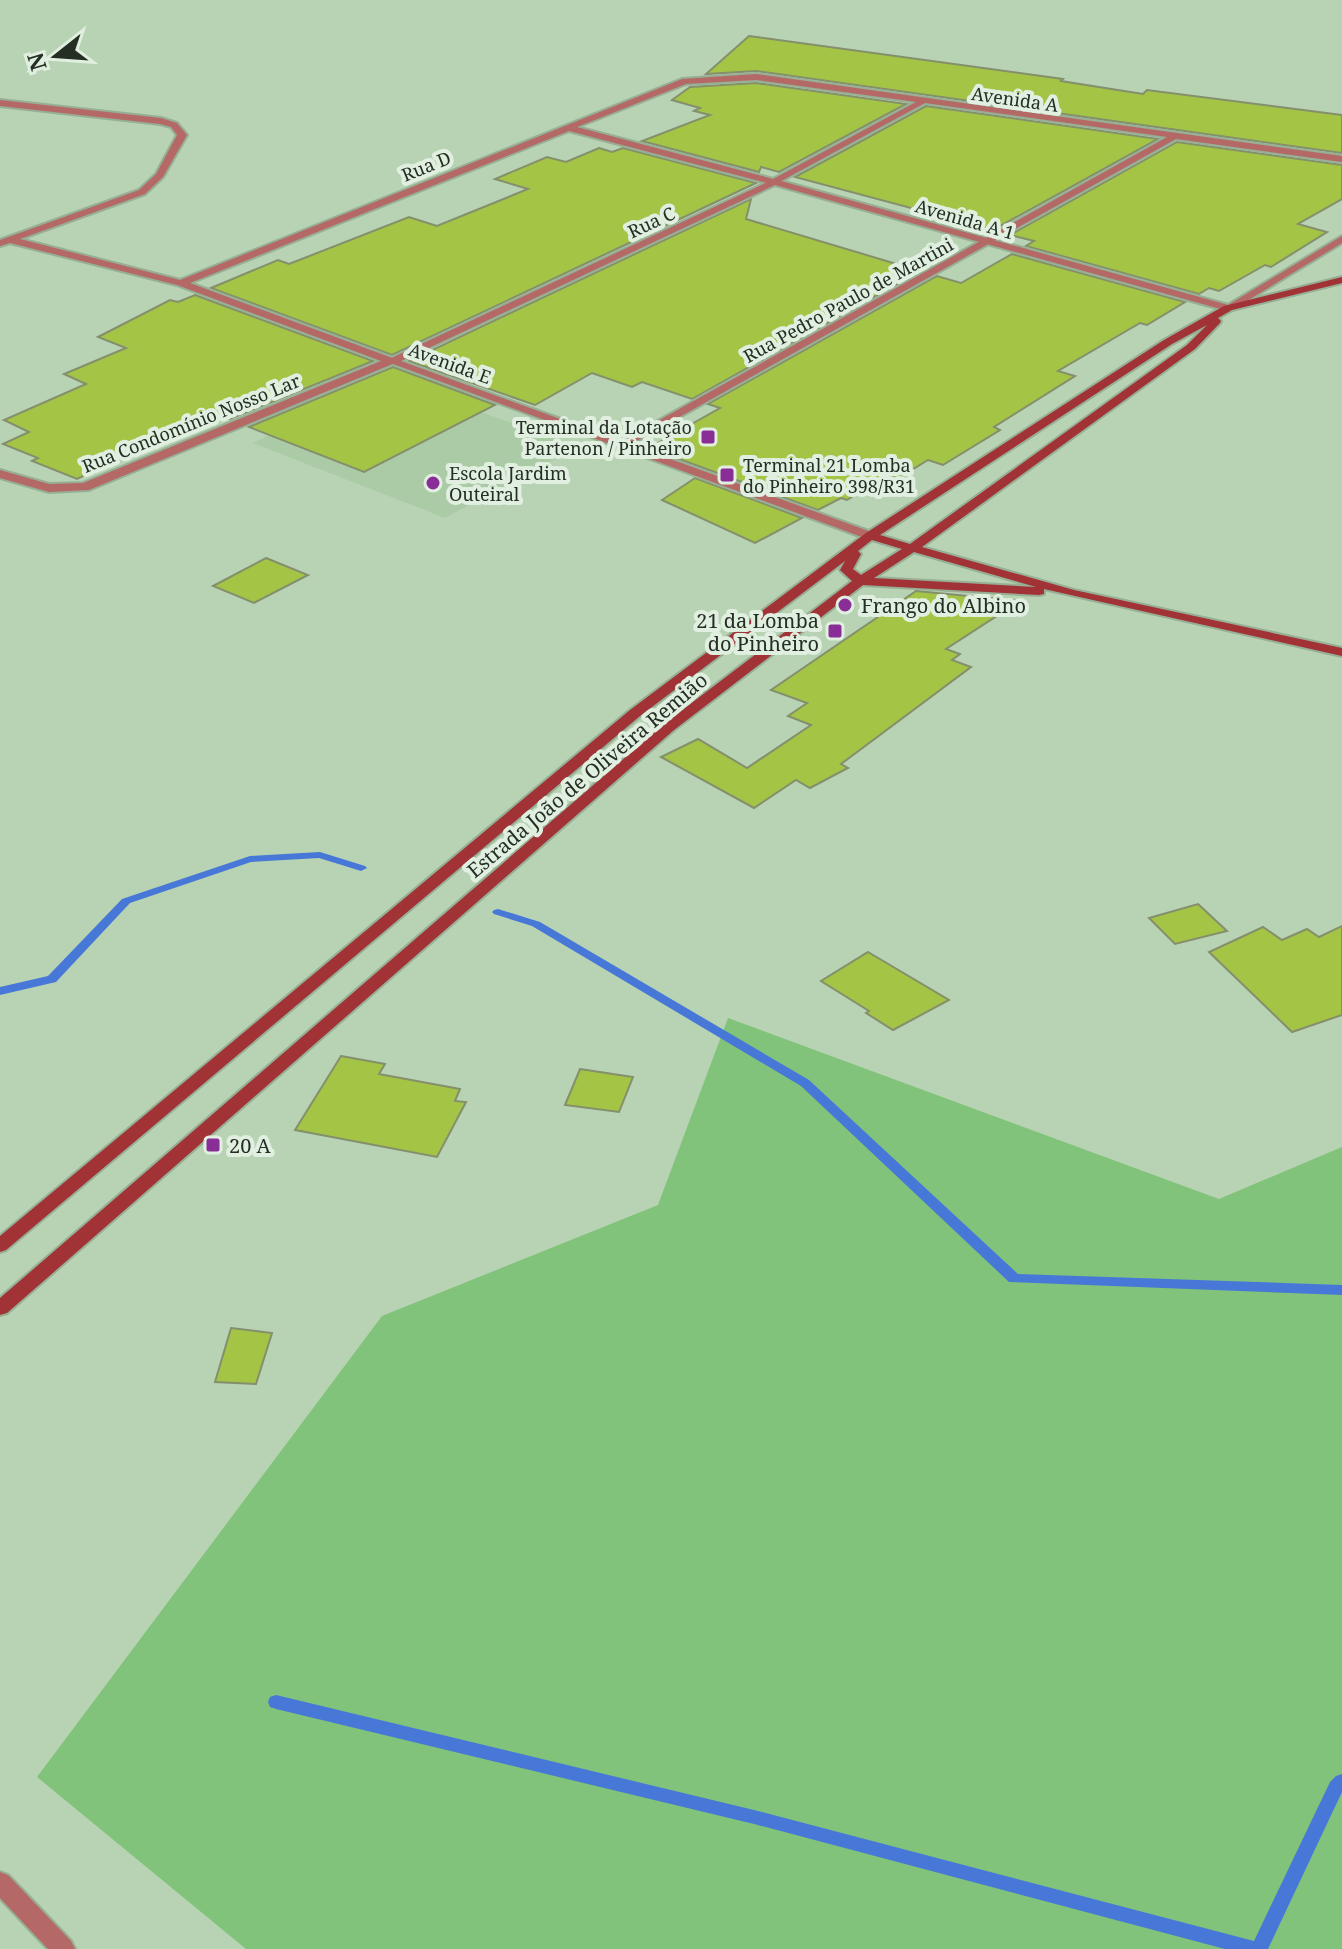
<svg xmlns="http://www.w3.org/2000/svg" width="1342" height="1949" viewBox="0 0 1342 1949" font-family="'Noto Serif',serif">
	<style>
		.built { fill: #aacba6 }
		.green { fill: #81c37a }
		.lines { fill: none; stroke-linecap: round; stroke-linejoin: round }
		.stream { fill: #4778d7; fill-rule: evenodd }
		.building { fill: #a4c446; stroke: #848f6c; stroke-width: 2 }
		.minor-casing { stroke: #97af94; stroke-width: 4 }
		.tertiary-casing { stroke: #97af94; stroke-width: 4 }
		.secondary-casing { stroke: #97af94; stroke-width: 4 }
		.minor { fill: #b46966; fill-rule: evenodd }
		.tertiary { fill: #b46966; fill-rule: evenodd }
		.secondary { fill: #a13236; fill-rule: evenodd }
		.poi-dot { fill: #892d97; stroke: #e1efe0; stroke-width: 3 }
		.labels { text-anchor: middle; dominant-baseline: central; stroke-width: 8; stroke-linejoin: round; paint-order: stroke }
		.far-street-label { font-size: 18px; fill: #242e23; stroke: #e1efe0 }
		.far-poi-label { font-size: 18px; fill: #242e23; stroke: #e1efe0; text-anchor: start }
		.poi-label { font-size: 20px; fill: #242e23; stroke: #e1efe0; text-anchor: start }
		.street-label { font-size: 20px; fill: #242e23; stroke: #e1efe0 }
	</style>
	<rect width="100%" height="100%" fill="#b8d3b4"/>
	<!-- built -->
	<polygon class="built" points="388,378 577,447 445,518 253,443"/>
	<!-- green -->
	<polygon class="green" points="728,1018 1219,1199 1342,1147 1342,1949 246,1949 37,1777 382,1316 658,1205"/>
	<g class="lines">
		<!-- stream -->
		<g class="stream">
			<polygon points="320,852 365,866 367,868 361,871 319,858 251,862 130,903 56,982 0,995 0,987 48,976 122,899 250,856"/>
			<polygon points="498,909 540,922 809,1080 1018,1274 1342,1285 1342,1295 1009,1282 801,1086 532,926 494,914 492,912 494,910"/>
			<polygon points="276,1695 754,1810 1254,1941 1330,1782 1336,1776 1342,1774 1342,1792 1268,1949 1225,1949 754,1824 276,1709 270,1707 268,1702 270,1697"/>
		</g>
	</g>
	<!-- building -->
	<g class="building">
		<polygon points="749,36 1063,79 1061,81 1143,94 1147,90 1342,115 1342,153 756,71 706,74"/>
		<polygon points="756,83 906,104 779,172 761,167 759,172 642,141 710,115 694,111 700,108 672,100 690,87"/>
		<polygon points="926,106 1158,139 993,230 795,177"/>
		<polygon points="1177,142 1342,165 1342,199 1298,224 1327,232 1271,267 1265,265 1219,291 1209,288 1199,294 1026,246 1034,241 1010,235"/>
		<polygon points="599,148 612,152 623,148 756,183 392,355 211,288 278,260 289,264 409,217 437,226 528,189 495,179 547,157 566,162"/>
		<polygon points="751,199 746,219 920,271 692,399 642,382 632,387 592,373 535,405 409,361"/>
		<polygon points="1012,254 1185,302 1147,325 1140,323 1058,371 1075,376 994,427 1000,430 943,465 928,460 897,479 887,475 847,500 841,498 818,510 649,448 720,408 708,404 937,276 961,283"/>
		<polygon points="195,295 373,361 230,419 218,415 77,479 32,461 38,458 3,444 29,432 4,420 86,384 64,374 126,348 98,337 170,300 178,302"/>
		<polygon points="393,367 495,405 364,472 249,427"/>
		<polygon points="695,478 802,518 755,543 662,500"/>
		<polygon points="266,558 308,575 254,603 213,586"/>
		<polygon points="916,591 1020,601 946,649 960,654 952,660 971,667 841,764 848,768 810,788 796,780 754,808 661,757 698,739 747,768 811,725 788,716 807,703 771,690"/>
		<polygon points="1198,904 1227,931 1175,944 1149,918"/>
		<polygon points="1342,926 1342,1015 1292,1032 1209,952 1263,927 1282,940 1307,929 1319,937"/>
		<polygon points="868,952 949,1000 893,1030 866,1013 869,1011 821,981"/>
		<polygon points="341,1056 385,1064 379,1074 460,1089 455,1101 466,1102 437,1157 295,1130"/>
		<polygon points="580,1069 633,1077 619,1112 565,1105"/>
		<polygon points="231,1328 272,1333 256,1384 215,1382"/>
	</g>
	<g class="lines">
		<!-- minor casing -->
		<g class="minor-casing">
			<g id="minor">
				<path d="M756 74 1342 156V162L1176 139 624 448 618 444 620 442 1167 137 925 103 774 185 569 131 190 283 395 359V363L89 490 49 492 0 478V470L49 484 83 483 381 361 177 285 10 243 0 246V240L139 190 156 174 177 135 171 127 160 124 0 106V100L161 118 177 123 187 135 163 177 145 194 20 239 180 280 682 79ZM756 80 916 102 773 179 577 127 686 84Z"/>
				<polygon points="1342,236 1342,243 1232,310 1223,308"/>
				<polygon points="0,1872 8,1875 71,1941 75,1949 48,1949 0,1898"/>
			</g>
		</g>
		<!-- tertiary casing -->
		<g class="tertiary-casing">
			<polygon id="tertiary" points="774,179 1232,306 1233,308 1224,310 775,185 401,361 874,533 876,536 870,540 385,361"/>
		</g>
		<!-- secondary casing -->
		<g class="secondary-casing">
			<path id="secondary" d="M1342 277V283L1232 310 1218 318 1221 321 1220 323 1195 349 922 547 1074 590 1342 648V656L1044 589V594L1039 595 863 585 674 730 7 1313 0 1315V1298L664 724 852 581 840 570 845 561 640 716 6 1250 0 1252V1236L630 710 866 533 1164 340 1224 306ZM1207 325 1187 345 910 544 880 535 1172 344ZM872 540 902 549 861 575 853 569 861 554 858 551ZM914 552 1036 587 874 578Z"/>
		</g>
		<!-- minor -->
		<use href="#minor" class="minor"/>
		<!-- tertiary -->
		<use href="#tertiary" class="tertiary"/>
		<!-- secondary -->
		<use href="#secondary" class="secondary"/>
	</g>
	<!-- markers -->
	<g class="poi-dot">
		<rect x="700" y="429" width="16" height="16" rx="4"/>
		<rect x="719" y="467" width="16" height="16" rx="4"/>
		<circle cx="433" cy="483" r="8"/>
		<circle cx="845" cy="605" r="8"/>
		<rect x="827" y="623" width="16" height="16" rx="4"/>
		<rect x="205" y="1137" width="16" height="16" rx="4"/>
	</g>
	<g class="labels">
		<!-- far-street labels -->
		<g class="far-street-label">
			<text transform="translate(1015 99) rotate(8)">Avenida A</text>
			<text transform="translate(426 166) rotate(-22)">Rua D</text>
			<text transform="translate(965 219) rotate(16)">Avenida A 1</text>
			<text transform="translate(651 222) rotate(-25)">Rua C</text>
			<text transform="translate(848 300) rotate(-29)">Rua Pedro Paulo de Martini</text>
			<text transform="translate(450 363) rotate(20)">Avenida E</text>
			<text transform="translate(191 423) rotate(-22)">Rua Condomínio Nosso Lar</text>
		</g>
		<!-- far-poi labels -->
		<g class="far-poi-label">
			<text x="692" y="427" text-anchor="end">Terminal da Lotação<tspan x="692" dy="21">Partenon / Pinheiro</tspan></text>
			<text x="743" y="465">Terminal 21 Lomba<tspan x="743" dy="21">do Pinheiro 398/R31</tspan></text>
			<text x="449" y="473">Escola Jardim<tspan x="449" dy="21">Outeiral</tspan></text>
		</g>
		<!-- poi labels -->
		<g class="poi-label">
			<text x="861" y="605">Frango do Albino</text>
			<text x="819" y="620" text-anchor="end">21 da Lomba<tspan x="819" dy="23">do Pinheiro</tspan></text>
			<text x="229" y="1145">20 A</text>
		</g>
		<!-- street labels -->
		<g class="street-label">
			<text transform="translate(587 775) rotate(-40)">Estrada João de Oliveira Remião</text>
		</g>
	</g>
	<!-- north arrow -->
	<g transform="translate(56 56) rotate(253)" stroke="#e1efe0" stroke-width="6" paint-order="stroke">
	<path d="M0-6L14 30L0 20L-14 30Z" fill="#242e23"/>
	<text y="-12" font-size="22" font-weight="bold" text-anchor="middle" fill="#242e23">N</text>
	</g>
</svg>
